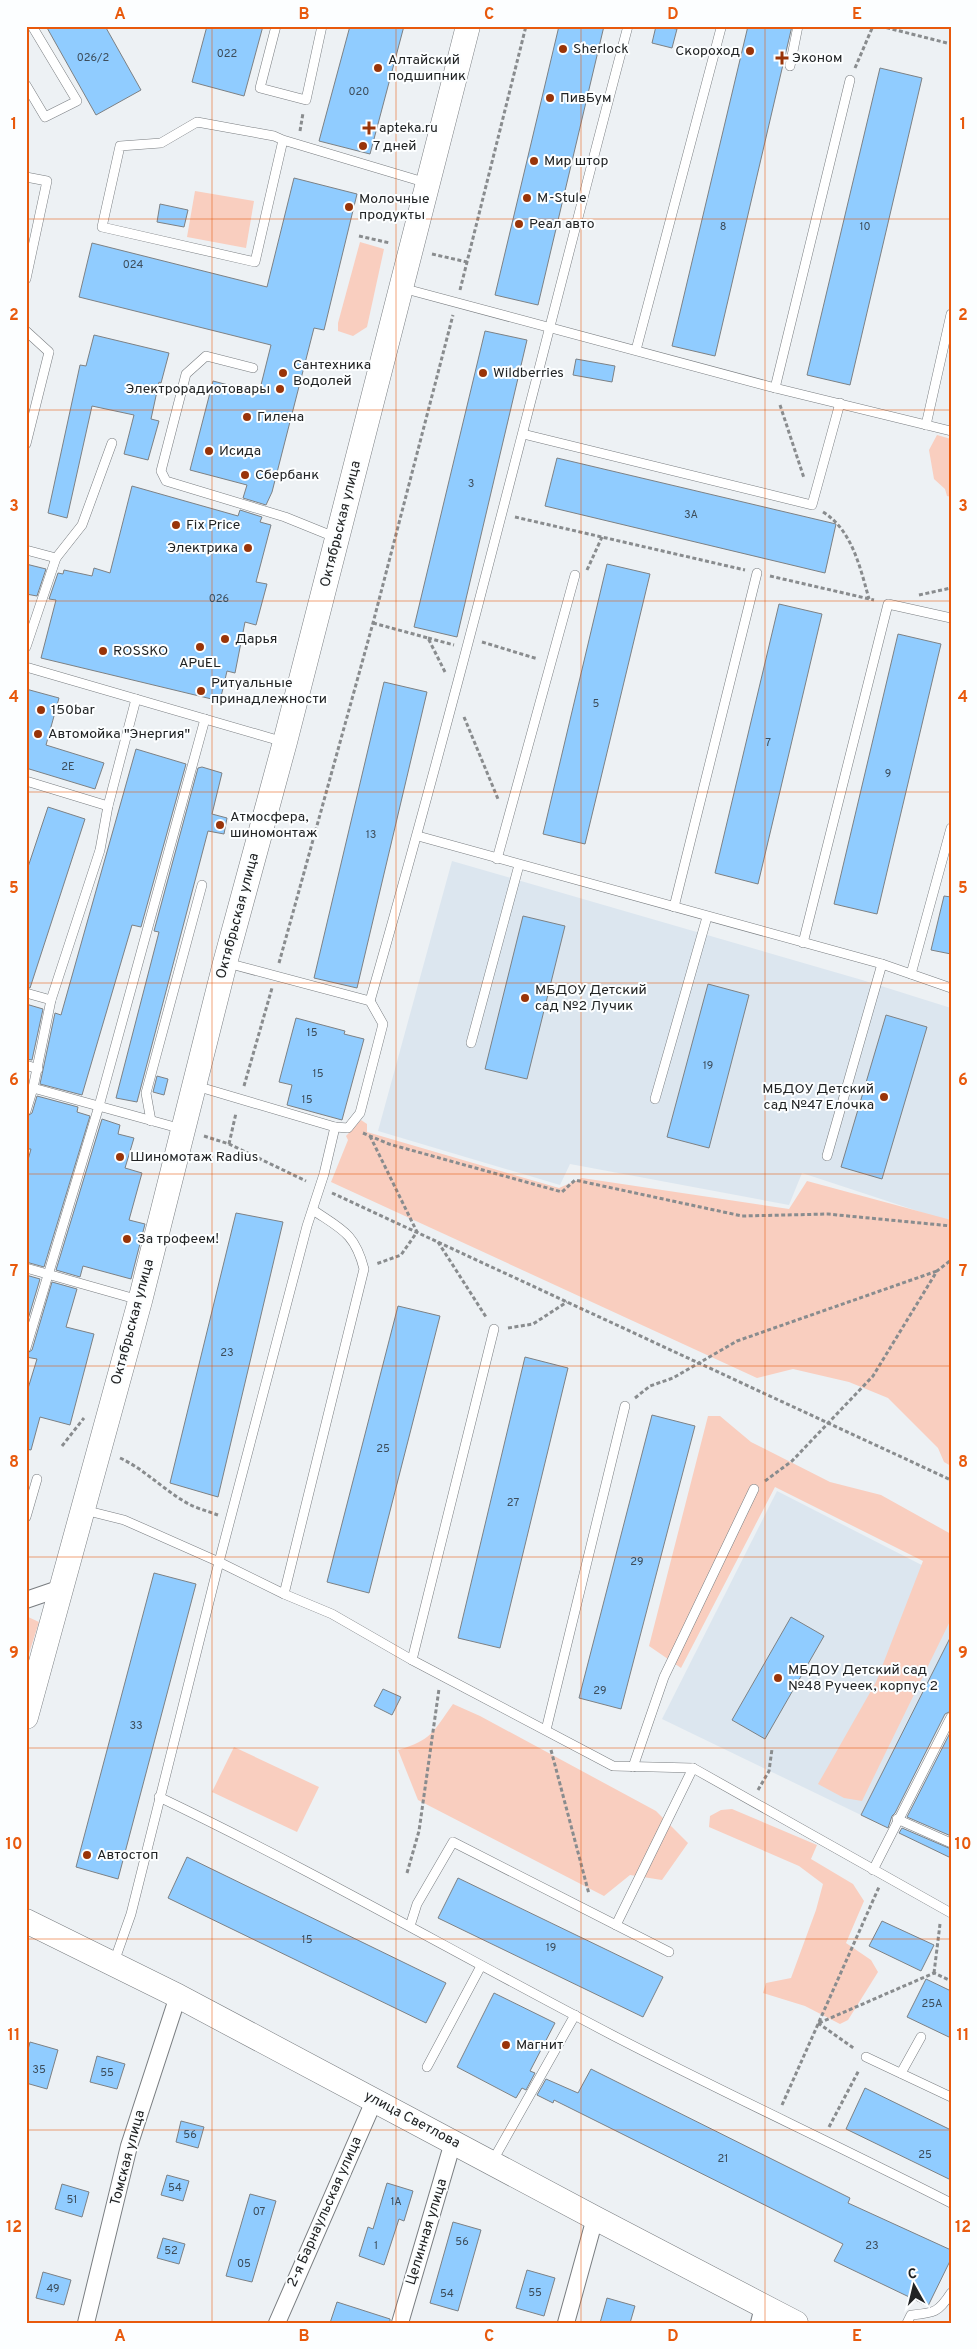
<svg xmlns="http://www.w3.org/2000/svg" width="977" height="2349" viewBox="0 0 977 2349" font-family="Overpass,sans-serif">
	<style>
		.built { fill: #dce6ef }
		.green { fill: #f9cebf }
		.building { fill: #90ccff; stroke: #7d8184 }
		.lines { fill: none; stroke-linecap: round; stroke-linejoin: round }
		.lane-casing { stroke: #797d80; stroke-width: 10 }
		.street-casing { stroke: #797d80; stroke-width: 18 }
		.secondary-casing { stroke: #797d80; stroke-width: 25 }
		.path { stroke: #898c8e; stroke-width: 3; stroke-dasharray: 4 2.5; stroke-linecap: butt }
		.lane { stroke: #fff; stroke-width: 9 }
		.street { stroke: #fff; stroke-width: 16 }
		.secondary { stroke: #fff; stroke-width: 24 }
		.grid { fill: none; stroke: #e8590c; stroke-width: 1; stroke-opacity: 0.55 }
		.poi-dot { fill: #993409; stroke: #fcfeff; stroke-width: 2 }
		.labels { text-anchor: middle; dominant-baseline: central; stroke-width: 4; stroke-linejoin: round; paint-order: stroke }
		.number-label { font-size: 11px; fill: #3d4d5b }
		.poi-label { font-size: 14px; fill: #212324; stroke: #fcfeff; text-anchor: start }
		.street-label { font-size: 14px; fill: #212324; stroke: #fcfeff }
		.neatline { fill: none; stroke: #e8590c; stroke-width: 2 }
		.grid-label { font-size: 16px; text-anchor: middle; font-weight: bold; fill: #e8590c }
	</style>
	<rect width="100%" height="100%" fill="#edf1f4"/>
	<!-- built -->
	<g class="built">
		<polygon points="452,861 862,980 951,1008 951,1222 802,1173 789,1205 570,1164 560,1185 378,1131"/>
		<polygon points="777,1491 951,1580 951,1636 861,1815 662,1719"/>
	</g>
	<!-- green -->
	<g class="green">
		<polygon points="195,191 254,201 246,248 187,237"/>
		<polygon points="360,242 384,249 367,327 353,336 338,331 338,323"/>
		<polygon points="937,435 951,439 951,497 947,496 945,489 934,479 929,450"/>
		<polygon points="361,1120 367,1124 367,1132 559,1188 582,1178 789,1209 807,1181 951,1220 951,1466 944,1462 938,1448 888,1398 849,1382 793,1369 757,1378 331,1182 348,1140 346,1136"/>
		<polygon points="708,1416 720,1416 751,1442 830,1482 881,1495 951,1534 951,1619 862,1801 844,1798 818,1784 876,1682 923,1561 775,1487 681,1668 649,1646"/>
		<polygon points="26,1616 39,1622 26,1663"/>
		<path d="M453 1704 480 1716 656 1811 688 1843 662 1880 630 1875 604 1896 418 1800 398 1750C432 1740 433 1732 453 1704Z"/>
		<polygon points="234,1747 319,1787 297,1832 212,1792"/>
		<polygon points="732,1809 817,1845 811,1859 853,1884 864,1901 846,1943 871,1960 878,1972 848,2020 840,2024 805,2006 763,1993 766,1983 791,1978 816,1910 823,1884 799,1866 709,1827 710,1816 721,1810"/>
	</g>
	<!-- building -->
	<g class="building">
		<polygon points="46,26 105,26 141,90 96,115"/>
		<polygon points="207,26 263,26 244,96 192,82"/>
		<polygon points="350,26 404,26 370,154 319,141"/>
		<polygon points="559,26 604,26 538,305 495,295"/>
		<polygon points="656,26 677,29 672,48 652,43"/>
		<polygon points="748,26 792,26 715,356 672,346"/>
		<polygon points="880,68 922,78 850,385 807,375"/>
		<polygon points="294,178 357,194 324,330 314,328 272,492 266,505 243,498 247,485 190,470 213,381 259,393 271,345 79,297 92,243 267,287"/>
		<polygon points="160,204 188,210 184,227 157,222"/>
		<polygon points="485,331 527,340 457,637 414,627"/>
		<polygon points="94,335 169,353 161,383 159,382 151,419 159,421 148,460 124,454 134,415 92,406 67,518 48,513 80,365 86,366"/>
		<polygon points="576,359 615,366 612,382 573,375"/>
		<polygon points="557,458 836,524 825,573 545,506"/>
		<polygon points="132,486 238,516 240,510 262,517 260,522 271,525 256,582 267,584 256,625 245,622 235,673 227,671 220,701 41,658 56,600 49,599 58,573 63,574 64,570 92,576 94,568 110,573"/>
		<polygon points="26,564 46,569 37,596 26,594"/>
		<polygon points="607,564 650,574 585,844 543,834"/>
		<polygon points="779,604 822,614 758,884 715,873"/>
		<polygon points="898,634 941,644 877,914 834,904"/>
		<polygon points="384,682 427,692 357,988 314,978"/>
		<polygon points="26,689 59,698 46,745 104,763 95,789 26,768"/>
		<polygon points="136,749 186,764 141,927 132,925 82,1095 40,1084 55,1013 61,1015"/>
		<polygon points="202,767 222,773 212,814 227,818 224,834 208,831 137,1102 116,1098 159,932 154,931 198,768"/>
		<polygon points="48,807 85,819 30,988 26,987 26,873"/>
		<polygon points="944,896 951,897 951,954 931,950"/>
		<polygon points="523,916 565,926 527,1079 485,1069"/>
		<polygon points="708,984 749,995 709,1148 667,1137"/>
		<polygon points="26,1004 43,1009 32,1060 26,1059"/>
		<polygon points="886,1015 927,1027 882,1179 841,1167"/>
		<polygon points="296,1018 345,1031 344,1034 364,1039 342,1120 287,1105 292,1085 279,1082"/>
		<polygon points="157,1076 168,1079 164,1095 153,1092"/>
		<polygon points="37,1096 78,1107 77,1112 90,1116 44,1267 26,1262 26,1167 31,1149 26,1149 26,1117 32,1113"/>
		<polygon points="102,1119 120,1125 118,1134 134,1138 125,1168 142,1173 129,1220 145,1224 131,1279 83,1266 80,1277 56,1270"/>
		<polygon points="236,1213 283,1222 218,1497 170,1483"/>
		<polygon points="26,1275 40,1279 26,1326"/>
		<polygon points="52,1282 77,1289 66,1327 94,1334 70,1425 40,1417 31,1450 26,1449 26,1395 37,1359 26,1357 26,1354 32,1350"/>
		<polygon points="398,1306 440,1316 369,1593 327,1582"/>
		<polygon points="525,1357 568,1368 500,1648 458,1638"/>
		<polygon points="652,1415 695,1426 621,1709 579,1698"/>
		<polygon points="154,1573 196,1584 118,1879 76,1867"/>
		<polygon points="791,1617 824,1636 765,1739 732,1720"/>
		<polygon points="951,1636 951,1711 945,1714 895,1813 892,1816 888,1828 861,1815"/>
		<polygon points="383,1689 401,1697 392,1715 374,1706"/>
		<polygon points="951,1731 951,1836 907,1817"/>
		<polygon points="902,1828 951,1849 951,1858 899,1833"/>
		<polygon points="187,1857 446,1983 426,2023 168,1898"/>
		<polygon points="458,1878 663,1977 643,2017 438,1918"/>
		<polygon points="882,1921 934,1945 921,1971 869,1946"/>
		<polygon points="926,1979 951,1991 951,2038 907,2017"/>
		<polygon points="494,1993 555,2023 530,2071 535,2073 526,2090 522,2088 516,2098 457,2067"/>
		<polygon points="30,2042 58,2050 47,2089 26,2083 26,2057"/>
		<polygon points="97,2056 125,2064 117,2089 90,2082"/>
		<polygon points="591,2069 850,2198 848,2203 951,2250 951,2259 928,2306 834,2261 843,2244 554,2100 553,2103 537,2095 546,2079 578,2093"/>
		<polygon points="865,2088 951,2130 951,2180 846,2129"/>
		<polygon points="181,2121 204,2127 198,2148 176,2142"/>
		<polygon points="167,2175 189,2181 183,2201 161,2195"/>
		<polygon points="387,2183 413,2191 404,2221 399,2219 384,2265 359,2256 368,2227 373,2229"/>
		<polygon points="62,2184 89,2192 82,2217 55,2209"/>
		<polygon points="250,2194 276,2201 252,2282 226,2276"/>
		<polygon points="453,2222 481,2230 458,2311 430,2303"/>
		<polygon points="163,2238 185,2244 179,2264 157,2258"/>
		<polygon points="527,2270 555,2278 544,2316 516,2308"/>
		<polygon points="43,2272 71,2280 64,2305 36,2298"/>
		<polygon points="607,2298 635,2306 630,2323 600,2323"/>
		<polygon points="337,2302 390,2319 390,2323 330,2323"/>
	</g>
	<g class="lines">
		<!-- lane casing -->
		<g class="lane-casing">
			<g id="lane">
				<polyline points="276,26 260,88 306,100 322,26"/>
				<polyline points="790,66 798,26"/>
				<polyline points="26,85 45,117 77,101 32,26"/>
				<polyline points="283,140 274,136 197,122 161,143 120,146 102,227 255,262 283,140 427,183"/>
				<polyline points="26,177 47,181 26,279"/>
				<polyline points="402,288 775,388 951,431"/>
				<polyline points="26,331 49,352 26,444"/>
				<polyline points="636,350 721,28"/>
				<polyline points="253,368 206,356 186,374 161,471 166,481 285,517 337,538"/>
				<polyline points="775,388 850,80"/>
				<polyline points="926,425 951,314"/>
				<polyline points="523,434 812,505 840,403"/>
				<polyline points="26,550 56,558"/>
				<polyline points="26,647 56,558 82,525 112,443"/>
				<polyline points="26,667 284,742"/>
				<polyline points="136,699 108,806 100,850 51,1000 33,1088 182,1129"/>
				<polyline points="26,781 108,806"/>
				<polyline points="418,836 882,964 951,988"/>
				<polyline points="497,859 575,575"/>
				<polyline points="674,907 757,573"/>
				<polyline points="803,943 888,604 951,618"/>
				<path d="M227 963 370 1001C463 678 542 351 628 26"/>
				<polyline points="911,974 951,828"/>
				<polyline points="26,993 51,1000"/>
				<polyline points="471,1043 519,865"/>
				<polyline points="26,1065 38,1069"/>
				<polyline points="196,1086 335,1127 348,1128 360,1113 383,1024 370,1001"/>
				<polyline points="655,1099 707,917"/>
				<polyline points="26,1111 33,1088"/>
				<polyline points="151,1121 146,1093 202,885"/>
				<polyline points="827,1156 882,964"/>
				<polyline points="26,1268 139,1300"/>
				<polyline points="26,1348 99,1106 205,719"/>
				<polyline points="84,1510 124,1520 219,1562 284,1594 332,1614 412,1660 613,1766 693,1768 951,1913"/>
				<polyline points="26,1517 37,1479"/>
				<path d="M284 1594 364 1269C355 1233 341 1229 313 1210"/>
				<polyline points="412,1660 494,1329"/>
				<polyline points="546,1730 625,1406"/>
				<polyline points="633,1767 664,1677 754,1489"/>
				<path d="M159 1797C314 1871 462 1957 614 2036 726 2094 839 2146 951 2203"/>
				<polyline points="897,1819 951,1843"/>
				<polyline points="873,1870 951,1717"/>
				<polyline points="616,1925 693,1768"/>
				<polyline points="410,1926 417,1904 453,1842 669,1952"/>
				<polyline points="114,1962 131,1914 219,1562 307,1226 324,1174 335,1127"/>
				<polyline points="866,2057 951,2097"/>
				<polyline points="427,2067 481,1966"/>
				<polyline points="901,2073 921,2037"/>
				<polyline points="492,2162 575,2015"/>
				<path d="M907 2323 911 2315C934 2313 938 2313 951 2293"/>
			</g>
		</g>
		<!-- street casing -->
		<g class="street-casing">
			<g id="street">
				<polyline points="26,1600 61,1588"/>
				<polyline points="86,2323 129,2146 178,1996"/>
				<polyline points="277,2323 374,2101"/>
				<polyline points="400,2323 453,2142"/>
				<polyline points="566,2323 595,2218"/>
				<polyline points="759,2323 763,2307"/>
			</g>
		</g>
		<!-- secondary casing -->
		<g class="secondary-casing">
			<g id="secondary">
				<polyline points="26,1717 140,1301 225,963 285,742 468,26"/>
				<polyline points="26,1921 178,1996 595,2218 796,2323"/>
			</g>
		</g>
		<!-- path -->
		<g class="path">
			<polyline points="880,26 951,44"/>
			<polyline points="855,68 873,26"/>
			<polyline points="300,131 303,113"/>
			<polyline points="359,236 390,243"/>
			<polyline points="432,254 467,262"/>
			<polyline points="460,290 526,26"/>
			<polyline points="780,405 804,478"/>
			<path d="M823 512C852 530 860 567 869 599"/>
			<polyline points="515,517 745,570"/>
			<polyline points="587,570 602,537"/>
			<polyline points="770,576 874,600"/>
			<polyline points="919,595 951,588"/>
			<polyline points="373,623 428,638 445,672"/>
			<polyline points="428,638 454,645"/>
			<polyline points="482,642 538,659"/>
			<polyline points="464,717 498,799"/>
			<polyline points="279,963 373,623 453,315"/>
			<polyline points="244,1086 272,988"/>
			<polyline points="363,1133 389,1144 562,1192 575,1180 742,1216 828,1214 951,1226"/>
			<polyline points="204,1136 229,1144 306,1181"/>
			<polyline points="370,1136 417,1232 401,1255 376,1264"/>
			<polyline points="229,1144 236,1113"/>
			<polyline points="332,1193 951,1480"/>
			<polyline points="438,1242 486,1317"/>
			<polyline points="508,1328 533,1324 567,1302"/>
			<polyline points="635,1398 650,1386 673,1378 737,1341 937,1271"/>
			<polyline points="62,1446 84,1418"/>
			<path d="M120 1458C148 1471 168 1495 195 1507 203 1510 210 1512 218 1515"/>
			<polyline points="765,1481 792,1461 873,1376 937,1271 951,1260"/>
			<polyline points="551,1750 589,1894"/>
			<polyline points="758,1790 769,1771 772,1749"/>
			<polyline points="407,1873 419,1831 439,1689"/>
			<polyline points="934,1973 940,1924"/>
			<polyline points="818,2023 855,2049"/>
			<polyline points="819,2023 934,1973 951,1981"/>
			<polyline points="782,2105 879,1887"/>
			<polyline points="829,2127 859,2070"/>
		</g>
		<!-- lane -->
		<use href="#lane" class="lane"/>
		<!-- street -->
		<use href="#street" class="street"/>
		<!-- secondary -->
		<use href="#secondary" class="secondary"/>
	</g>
	<!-- grid -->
	<path class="grid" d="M212 26V2323M396 26V2323M581 26V2323M765 26V2323M26 219H951M26 410H951M26 601H951M26 792H951M26 983H951M26 1174H951M26 1366H951M26 1557H951M26 1748H951M26 1939H951M26 2130H951"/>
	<!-- markers -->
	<g class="poi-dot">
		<circle cx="563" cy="49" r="5"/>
		<circle cx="750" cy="51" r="5"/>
		<path d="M779.5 50.5h5v5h5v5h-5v5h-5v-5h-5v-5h5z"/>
		<circle cx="378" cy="68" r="5"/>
		<circle cx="550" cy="98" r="5"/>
		<path d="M366.5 120.5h5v5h5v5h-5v5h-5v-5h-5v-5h5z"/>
		<circle cx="363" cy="146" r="5"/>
		<circle cx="534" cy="161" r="5"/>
		<circle cx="527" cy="198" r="5"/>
		<circle cx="349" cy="207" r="5"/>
		<circle cx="519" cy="224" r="5"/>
		<circle cx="283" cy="373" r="5"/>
		<circle cx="483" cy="373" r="5"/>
		<circle cx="280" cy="389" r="5"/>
		<circle cx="247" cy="417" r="5"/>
		<circle cx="209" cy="451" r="5"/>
		<circle cx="245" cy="475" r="5"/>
		<circle cx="176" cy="525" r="5"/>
		<circle cx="248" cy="548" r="5"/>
		<circle cx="225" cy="639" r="5"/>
		<circle cx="200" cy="647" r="5"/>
		<circle cx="103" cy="651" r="5"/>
		<circle cx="201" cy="691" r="5"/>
		<circle cx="41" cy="710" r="5"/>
		<circle cx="38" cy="734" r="5"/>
		<circle cx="220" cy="825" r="5"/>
		<circle cx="525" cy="998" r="5"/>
		<circle cx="884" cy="1097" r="5"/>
		<circle cx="120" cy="1157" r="5"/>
		<circle cx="127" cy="1239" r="5"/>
		<circle cx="778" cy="1678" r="5"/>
		<circle cx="87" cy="1855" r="5"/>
		<circle cx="506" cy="2045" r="5"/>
	</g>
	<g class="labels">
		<!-- number labels -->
		<g class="number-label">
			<text x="227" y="54">022</text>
			<text x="93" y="58">026/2</text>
			<text x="359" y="92">020</text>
			<text x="723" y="227">8</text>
			<text x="865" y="227">10</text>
			<text x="133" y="265">024</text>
			<text x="471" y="484">3</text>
			<text x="691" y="515">3А</text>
			<text x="219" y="599">026</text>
			<text x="596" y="704">5</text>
			<text x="768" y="743">7</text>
			<text x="68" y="767">2Е</text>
			<text x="888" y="774">9</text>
			<text x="371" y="835">13</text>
			<text x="312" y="1033">15</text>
			<text x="708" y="1066">19</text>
			<text x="318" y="1074">15</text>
			<text x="307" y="1100">15</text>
			<text x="227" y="1353">23</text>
			<text x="383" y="1449">25</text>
			<text x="513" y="1503">27</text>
			<text x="637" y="1562">29</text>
			<text x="600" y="1691">29</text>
			<text x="136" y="1726">33</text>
			<text x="307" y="1940">15</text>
			<text x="551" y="1948">19</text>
			<text x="932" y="2004">25А</text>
			<text x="39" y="2070">35</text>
			<text x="107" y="2073">55</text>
			<text x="190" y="2135">56</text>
			<text x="925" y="2155">25</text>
			<text x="723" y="2159">21</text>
			<text x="175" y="2188">54</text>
			<text x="72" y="2200">51</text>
			<text x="396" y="2202">1А</text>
			<text x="259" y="2212">07</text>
			<text x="462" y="2242">56</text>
			<text x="376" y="2246">1</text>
			<text x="872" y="2246">23</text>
			<text x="171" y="2251">52</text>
			<text x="244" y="2264">05</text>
			<text x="53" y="2289">49</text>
			<text x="535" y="2293">55</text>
			<text x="447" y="2294">54</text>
		</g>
		<!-- poi labels -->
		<g class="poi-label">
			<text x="573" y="49">Sherlock</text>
			<text x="740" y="51" text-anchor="end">Скороход</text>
			<text x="792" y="58">Эконом</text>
			<text x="388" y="60">Алтайский<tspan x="388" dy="16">подшипник</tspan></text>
			<text x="560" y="98">ПивБум</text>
			<text x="379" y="128">apteka.ru</text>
			<text x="373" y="146">7 дней</text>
			<text x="544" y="161">Мир штор</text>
			<text x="537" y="198">M-Stule</text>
			<text x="359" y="199">Молочные<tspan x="359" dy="16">продукты</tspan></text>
			<text x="529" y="224">Реал авто</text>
			<text x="293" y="365">Сантехника<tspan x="293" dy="16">Водолей</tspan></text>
			<text x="493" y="373">Wildberries</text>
			<text x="270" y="389" text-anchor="end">Электрорадиотовары</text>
			<text x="257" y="417">Гилена</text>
			<text x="219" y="451">Исида</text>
			<text x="255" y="475">Сбербанк</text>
			<text x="186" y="525">Fix Price</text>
			<text x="238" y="548" text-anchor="end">Электрика</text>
			<text x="235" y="639">Дарья</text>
			<text x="113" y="651">ROSSKO</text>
			<text x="200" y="663" text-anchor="middle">APuEL</text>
			<text x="211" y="683">Ритуальные<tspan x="211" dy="16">принадлежности</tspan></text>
			<text x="51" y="710">150bar</text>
			<text x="48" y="734">Автомойка "Энергия"</text>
			<text x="230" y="817">Атмосфера,<tspan x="230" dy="16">шиномонтаж</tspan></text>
			<text x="535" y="990">МБДОУ Детский<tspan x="535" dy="16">сад №2 Лучик</tspan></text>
			<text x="874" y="1089" text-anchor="end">МБДОУ Детский<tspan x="874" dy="16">сад №47 Елочка</tspan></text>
			<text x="130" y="1157">Шиномотаж Radius</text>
			<text x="137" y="1239">За трофеем!</text>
			<text x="788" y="1670">МБДОУ Детский сад<tspan x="788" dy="16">№48 Ручеек, корпус 2</tspan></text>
			<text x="97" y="1855">Автостоп</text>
			<text x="516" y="2045">Магнит</text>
		</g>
		<!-- street labels -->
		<g class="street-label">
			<text transform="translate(341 524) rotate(-76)">Октябрьская улица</text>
			<text transform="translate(238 916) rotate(-75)">Октябрьская улица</text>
			<text transform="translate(133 1322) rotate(-75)">Октябрьская улица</text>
			<text transform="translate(412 2120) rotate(28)">улица Светлова</text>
			<text transform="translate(128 2158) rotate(-75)">Томская улица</text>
			<text transform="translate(325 2212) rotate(-66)">2-я Барнаульская улица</text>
			<text transform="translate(427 2232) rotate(-73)">Целинная улица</text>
		</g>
	</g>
	<!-- border -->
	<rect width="977" height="2349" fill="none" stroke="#fcfeff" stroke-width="55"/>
	<!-- north arrow -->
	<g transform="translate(914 2286) rotate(352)" stroke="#fcfeff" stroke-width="4" paint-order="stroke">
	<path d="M0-4L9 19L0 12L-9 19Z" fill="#212324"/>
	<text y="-8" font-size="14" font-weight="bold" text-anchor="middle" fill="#212324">С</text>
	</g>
	<rect x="28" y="28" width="922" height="2294" class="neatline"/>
	<g class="grid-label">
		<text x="120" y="19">A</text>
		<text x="304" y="19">B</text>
		<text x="489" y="19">C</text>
		<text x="673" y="19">D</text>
		<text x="857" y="19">E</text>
		<text x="14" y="129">1</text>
		<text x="963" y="129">1</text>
		<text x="14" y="320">2</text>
		<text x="963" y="320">2</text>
		<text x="14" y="511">3</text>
		<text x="963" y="511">3</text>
		<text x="14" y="702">4</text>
		<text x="963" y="702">4</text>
		<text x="14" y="893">5</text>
		<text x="963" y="893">5</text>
		<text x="14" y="1085">6</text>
		<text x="963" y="1085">6</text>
		<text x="14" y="1276">7</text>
		<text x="963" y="1276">7</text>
		<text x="14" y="1467">8</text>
		<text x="963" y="1467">8</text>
		<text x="14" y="1658">9</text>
		<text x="963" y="1658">9</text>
		<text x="14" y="1849">10</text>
		<text x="963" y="1849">10</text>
		<text x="14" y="2040">11</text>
		<text x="963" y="2040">11</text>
		<text x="14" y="2232">12</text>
		<text x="963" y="2232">12</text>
		<text x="120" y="2341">A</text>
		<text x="304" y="2341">B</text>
		<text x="489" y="2341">C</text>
		<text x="673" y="2341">D</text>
		<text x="857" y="2341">E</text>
	</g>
</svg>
